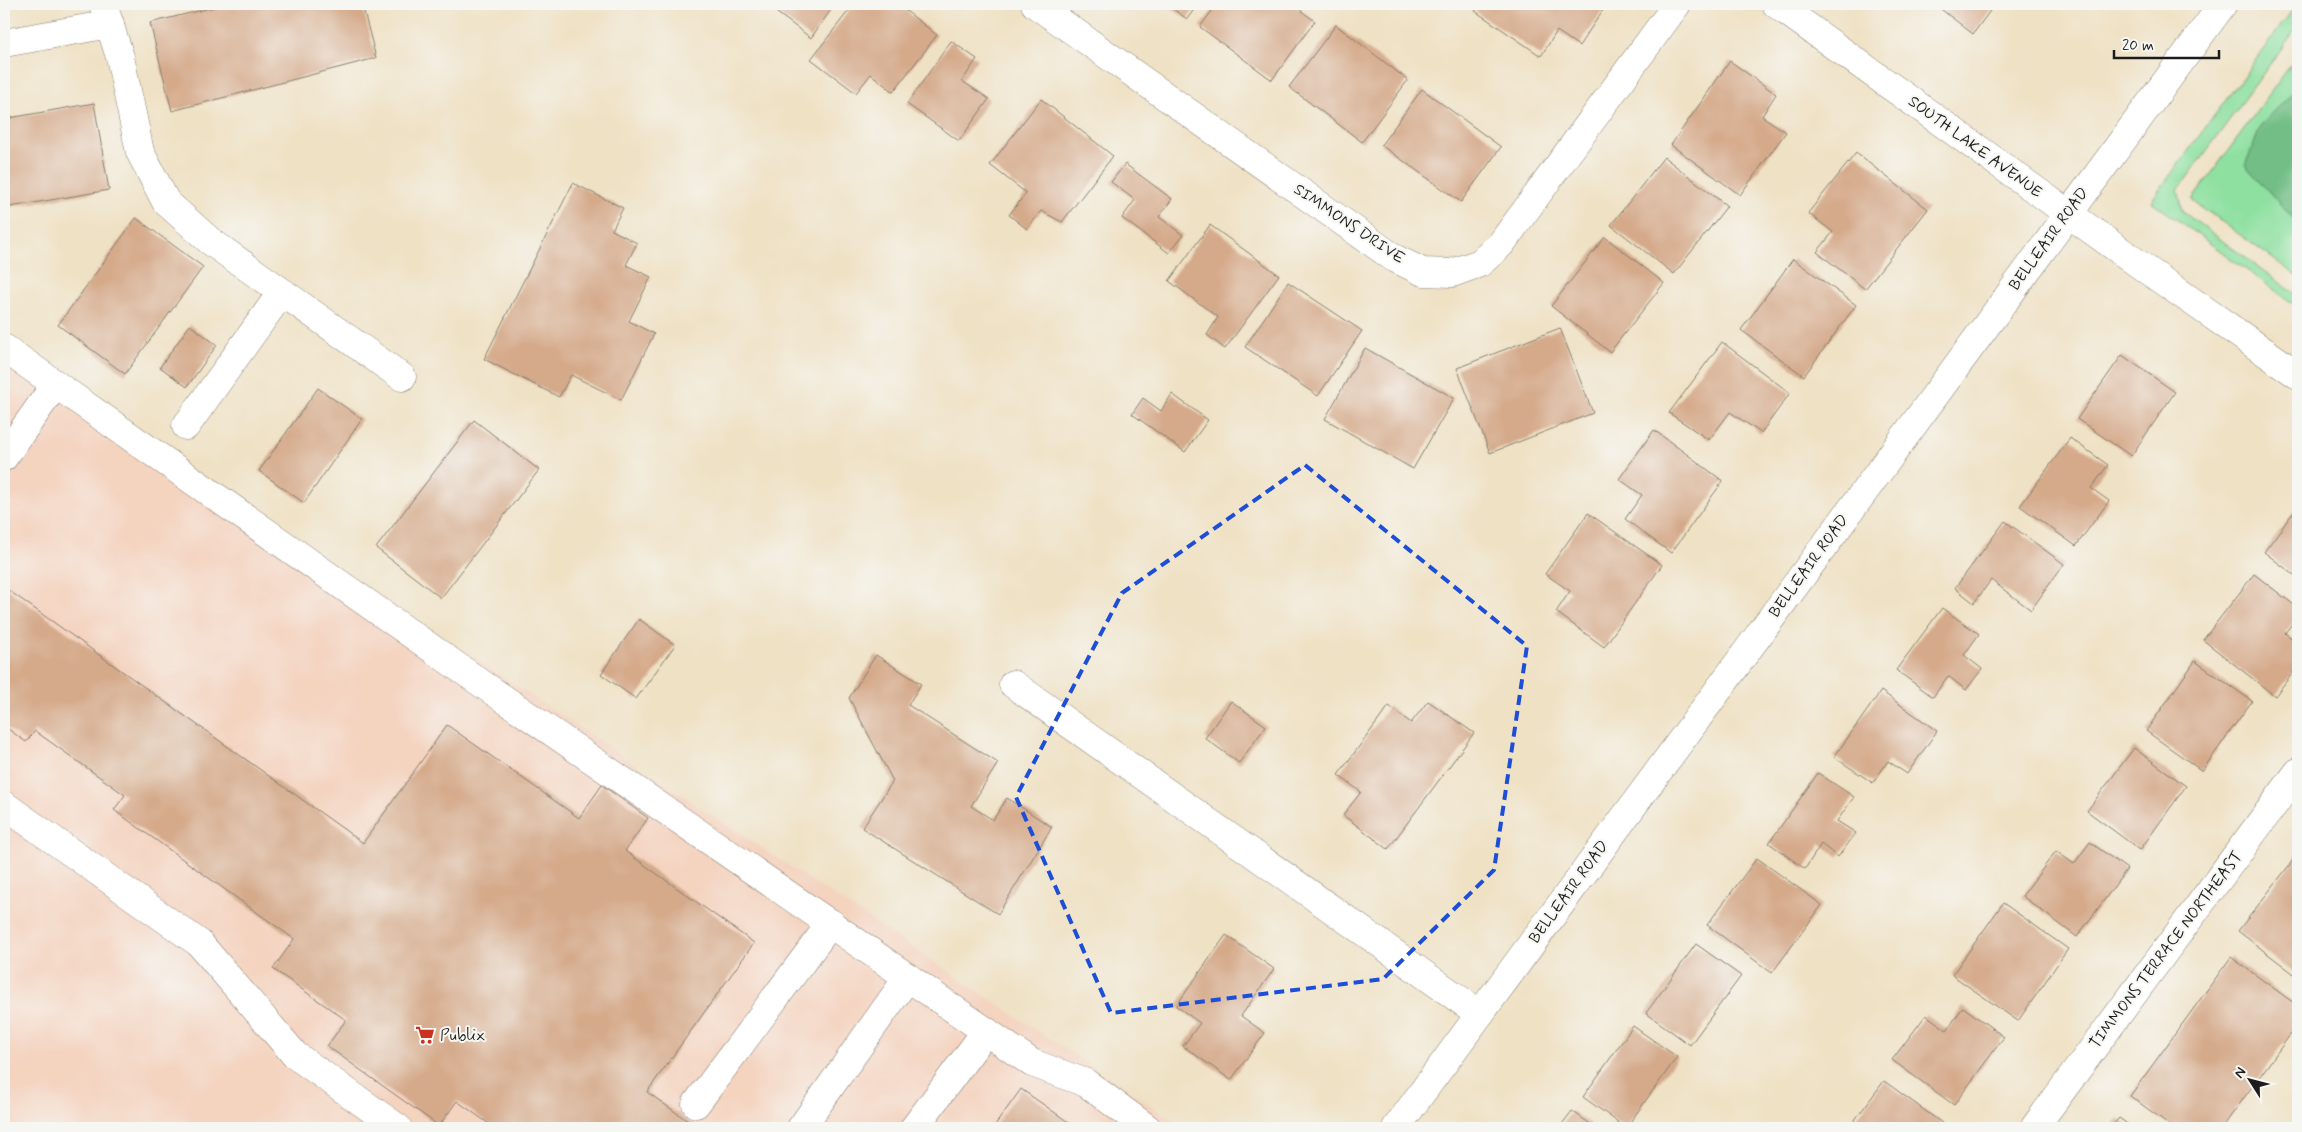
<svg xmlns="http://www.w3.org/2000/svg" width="2302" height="1132" viewBox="0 0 2302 1132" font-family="Mynerve,sans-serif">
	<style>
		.built { fill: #f4d3bf }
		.green { fill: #8ee0a0; stroke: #557e5e }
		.forest { fill: #72be86; stroke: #476d51 }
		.building { fill: #d5aa8b }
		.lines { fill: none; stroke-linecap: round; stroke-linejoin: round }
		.minor-casing { stroke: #867e70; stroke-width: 29 }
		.major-casing { stroke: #867e70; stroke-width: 29 }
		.minor { stroke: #fff; stroke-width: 28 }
		.major { stroke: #fff; stroke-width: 28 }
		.marked { fill: none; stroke: #1d4ed8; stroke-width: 4; stroke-dasharray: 10 6; stroke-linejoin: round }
		.labels { text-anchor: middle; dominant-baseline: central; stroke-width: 4; stroke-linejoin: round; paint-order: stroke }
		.street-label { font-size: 16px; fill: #1c1c1c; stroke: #f6f6f2 }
		.poi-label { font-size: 16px; fill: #1c1c1c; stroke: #f6f6f2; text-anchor: start }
	</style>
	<rect width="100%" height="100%" fill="#f6f6f2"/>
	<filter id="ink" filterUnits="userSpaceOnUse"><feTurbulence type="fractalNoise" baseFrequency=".02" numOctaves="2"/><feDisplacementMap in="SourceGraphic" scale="10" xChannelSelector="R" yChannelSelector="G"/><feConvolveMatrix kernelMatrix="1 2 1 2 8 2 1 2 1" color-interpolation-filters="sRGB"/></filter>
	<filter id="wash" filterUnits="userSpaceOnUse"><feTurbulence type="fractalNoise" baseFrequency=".0096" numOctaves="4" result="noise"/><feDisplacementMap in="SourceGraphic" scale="20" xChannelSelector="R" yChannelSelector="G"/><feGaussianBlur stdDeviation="1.12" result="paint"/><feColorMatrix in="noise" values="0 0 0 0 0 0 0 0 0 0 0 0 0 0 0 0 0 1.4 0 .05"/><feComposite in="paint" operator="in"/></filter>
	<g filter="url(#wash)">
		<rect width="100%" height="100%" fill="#efe1c4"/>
		<!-- built -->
		<polygon class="built" points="4,346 476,659 1185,1128 4,1128"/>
		<!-- green -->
		<g class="green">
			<polygon points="2297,4 2298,26 2178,190 2183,212 2298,296 2298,307 2151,201"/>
			<polygon points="2298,55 2298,277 2192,200"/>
		</g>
		<!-- forest -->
		<polygon class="forest" points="2298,91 2298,224 2245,165 2262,124 2293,92"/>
		<g id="blocks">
			<!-- building -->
			<g class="building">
				<polygon points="226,4 362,4 376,58 172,111 150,23"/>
				<polygon points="765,4 835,4 811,38"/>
				<polygon points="854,4 897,4 937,35 893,92 871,74 856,93 811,59"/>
				<polygon points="1166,4 1198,4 1187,19"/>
				<polygon points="1217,4 1292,4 1315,21 1272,80 1200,27"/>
				<polygon points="1480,4 1607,4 1579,46 1557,31 1541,56 1475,11"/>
				<polygon points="1939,4 1995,4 1973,34 1937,6"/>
				<polygon points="1336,25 1408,80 1362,142 1289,87"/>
				<polygon points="951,41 977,59 962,81 989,99 959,141 907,104"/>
				<polygon points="1730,61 1776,94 1762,116 1786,132 1740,195 1671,145"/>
				<polygon points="1422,89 1501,147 1461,202 1381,145"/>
				<polygon points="1041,99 1113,156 1062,222 1041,211 1027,229 1009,215 1026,193 990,165"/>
				<polygon points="94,103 109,190 4,208 4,119"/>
				<polygon points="1856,153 1928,209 1865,289 1817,252 1833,232 1808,213"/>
				<polygon points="1664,157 1727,206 1674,274 1611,225"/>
				<polygon points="1125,164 1172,199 1159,217 1183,235 1169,253 1122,218 1135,200 1111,182"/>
				<polygon points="573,183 623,208 612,230 637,243 626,265 651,277 629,321 654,334 621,400 571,375 559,397 484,359"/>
				<polygon points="136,218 203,267 125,374 58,325"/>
				<polygon points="1210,225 1279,275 1225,349 1207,335 1218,317 1169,281"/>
				<polygon points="1605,237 1664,283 1610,352 1551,306"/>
				<polygon points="1793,259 1856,305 1804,376 1741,330"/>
				<polygon points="1288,282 1362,331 1318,396 1245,347"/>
				<polygon points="190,325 217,345 187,387 160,367"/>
				<polygon points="1560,328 1593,413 1490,453 1457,368"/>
				<polygon points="1722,342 1790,393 1761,433 1730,412 1709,440 1669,413"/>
				<polygon points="1365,348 1454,398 1413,469 1325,419"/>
				<polygon points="2122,355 2175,392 2131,456 2077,419"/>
				<polygon points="318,388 362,419 304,503 259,471"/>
				<polygon points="1172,394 1208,420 1185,452 1132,414 1143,398 1161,411"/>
				<polygon points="474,420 539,470 441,598 376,548"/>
				<polygon points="1654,430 1723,481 1671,553 1625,519 1642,495 1619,479"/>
				<polygon points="2070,438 2108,465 2091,488 2109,501 2076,546 2020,506"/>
				<polygon points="2298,506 2298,578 2264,552"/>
				<polygon points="1588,513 1662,565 1604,647 1556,612 1570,591 1545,574"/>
				<polygon points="2005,521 2064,564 2031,610 1991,580 1974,603 1955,588"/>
				<polygon points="2254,574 2298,608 2298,616 2285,633 2298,643 2298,666 2275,696 2203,640"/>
				<polygon points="4,587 363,843 447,725 579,818 602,785 648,818 625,851 754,943 647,1092 698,1128 495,1128 457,1101 439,1126 327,1046 346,1020 273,969 294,939 114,810 125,795 35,731 26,742 4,726"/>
				<polygon points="1942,608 1979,634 1964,655 1982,669 1966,690 1948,676 1933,697 1896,670"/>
				<polygon points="639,619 675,645 636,699 601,674"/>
				<polygon points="876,655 921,684 908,705 998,763 971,806 993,820 1007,798 1052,827 998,914 862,828 893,781 849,698"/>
				<polygon points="2195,661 2252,701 2202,771 2146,731"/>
				<polygon points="1881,691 1937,731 1907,774 1888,761 1873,783 1834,757"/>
				<polygon points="1231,701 1266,726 1239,763 1205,738"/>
				<polygon points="1428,701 1474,733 1388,849 1343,815 1361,792 1338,775 1389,706 1411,723"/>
				<polygon points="2134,748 2186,786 2140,850 2087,811"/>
				<polygon points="1818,773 1854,797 1837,821 1856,833 1838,857 1821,844 1805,869 1769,843"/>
				<polygon points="2090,842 2127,869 2077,937 2022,896 2056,851 2074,864"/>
				<polygon points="2298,854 2298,977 2238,931"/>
				<polygon points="1757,858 1822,905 1772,973 1707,925"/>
				<polygon points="2003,903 2068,949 2018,1021 1952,975"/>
				<polygon points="1226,935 1274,969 1241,1016 1265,1033 1231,1080 1183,1046 1200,1023 1176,1006"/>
				<polygon points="1696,944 1741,976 1690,1045 1646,1013"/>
				<polygon points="2231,957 2298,1006 2298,1024 2222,1128 2174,1128 2130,1096"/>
				<polygon points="1963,1007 2004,1037 1954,1105 1892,1060 1926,1015 1947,1030"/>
				<polygon points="1633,1026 1677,1057 1626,1128 1583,1097"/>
				<polygon points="1884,1081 1942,1123 1937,1128 1855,1128 1851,1125"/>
				<polygon points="1021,1089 1077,1128 993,1128"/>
				<polygon points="1572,1111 1596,1128 1559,1128"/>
				<polygon points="2119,1118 2133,1128 2110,1128"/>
			</g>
		</g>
	</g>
	<g filter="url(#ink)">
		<use href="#blocks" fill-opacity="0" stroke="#867e70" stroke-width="1"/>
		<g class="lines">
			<!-- minor casing -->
			<g class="minor-casing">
				<g id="minor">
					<polyline points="103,4 120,57 140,152 166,202 210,241 402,377"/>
					<polyline points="1035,4 1394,258 1423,272 1452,273 1480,263 1501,244 1677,4"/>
					<polyline points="1776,4 2147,270 2298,375"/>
					<polyline points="4,43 110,24"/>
					<polyline points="4,348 478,681 1032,1063 1086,1083 1147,1128"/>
					<polyline points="186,426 282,292"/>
					<polyline points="4,457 55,385"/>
					<polyline points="1013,684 1480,1014"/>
					<polyline points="4,805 199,943 295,1055 398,1128"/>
					<polyline points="696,1104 831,923"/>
					<polyline points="801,1128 908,977"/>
					<polyline points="914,1128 986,1031"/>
					<polyline points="2034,1128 2298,772"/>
				</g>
			</g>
			<!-- major casing -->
			<g class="major-casing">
				<polyline id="major" points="1396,1128 2223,4"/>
			</g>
			<!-- minor -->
			<use href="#minor" class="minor"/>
			<!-- major -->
			<use href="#major" class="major"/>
		</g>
	</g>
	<!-- marked area -->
	<path class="marked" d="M1305 465 1527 646 1494 870 1383 979 1111 1013 1016 797 1122 593Z"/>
	<!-- icons -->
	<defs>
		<g id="supermarket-bare" transform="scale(1.5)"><path d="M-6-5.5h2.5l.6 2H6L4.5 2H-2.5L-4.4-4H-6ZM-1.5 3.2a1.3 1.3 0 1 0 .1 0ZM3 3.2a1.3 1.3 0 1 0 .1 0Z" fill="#c8321e" stroke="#f6f6f2" stroke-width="2.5" paint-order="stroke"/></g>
	</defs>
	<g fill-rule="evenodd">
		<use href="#supermarket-bare" x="425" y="1035"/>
	</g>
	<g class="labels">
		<!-- street labels -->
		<g class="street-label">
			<text transform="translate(1975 147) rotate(36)">SOUTH LAKE AVENUE</text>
			<text transform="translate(1349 224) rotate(34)">SIMMONS DRIVE</text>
			<text transform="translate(2049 239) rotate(-54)">BELLEAIR ROAD</text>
			<text transform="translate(1809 566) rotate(-54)">BELLEAIR ROAD</text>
			<text transform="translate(1569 892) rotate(-54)">BELLEAIR ROAD</text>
			<text transform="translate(2166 950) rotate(-53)">TIMMONS TERRACE NORTHEAST</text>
		</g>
		<!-- poi labels -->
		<g class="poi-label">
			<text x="440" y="1035">Publix</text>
		</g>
	</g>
	<!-- margin -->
	<rect width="2302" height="1132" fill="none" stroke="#f6f6f2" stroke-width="20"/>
	<!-- north arrow -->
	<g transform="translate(2250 1080) rotate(306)" stroke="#f6f6f2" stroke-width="4" paint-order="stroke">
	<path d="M0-4L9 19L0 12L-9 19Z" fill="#1c1c1c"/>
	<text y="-8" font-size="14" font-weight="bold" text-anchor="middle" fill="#1c1c1c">N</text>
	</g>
	<!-- scale -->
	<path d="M2114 50v8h105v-8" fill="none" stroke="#1c1c1c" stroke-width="2.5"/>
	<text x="2122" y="50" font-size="15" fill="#1c1c1c" stroke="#f6f6f2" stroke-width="4" paint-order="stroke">20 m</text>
</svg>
